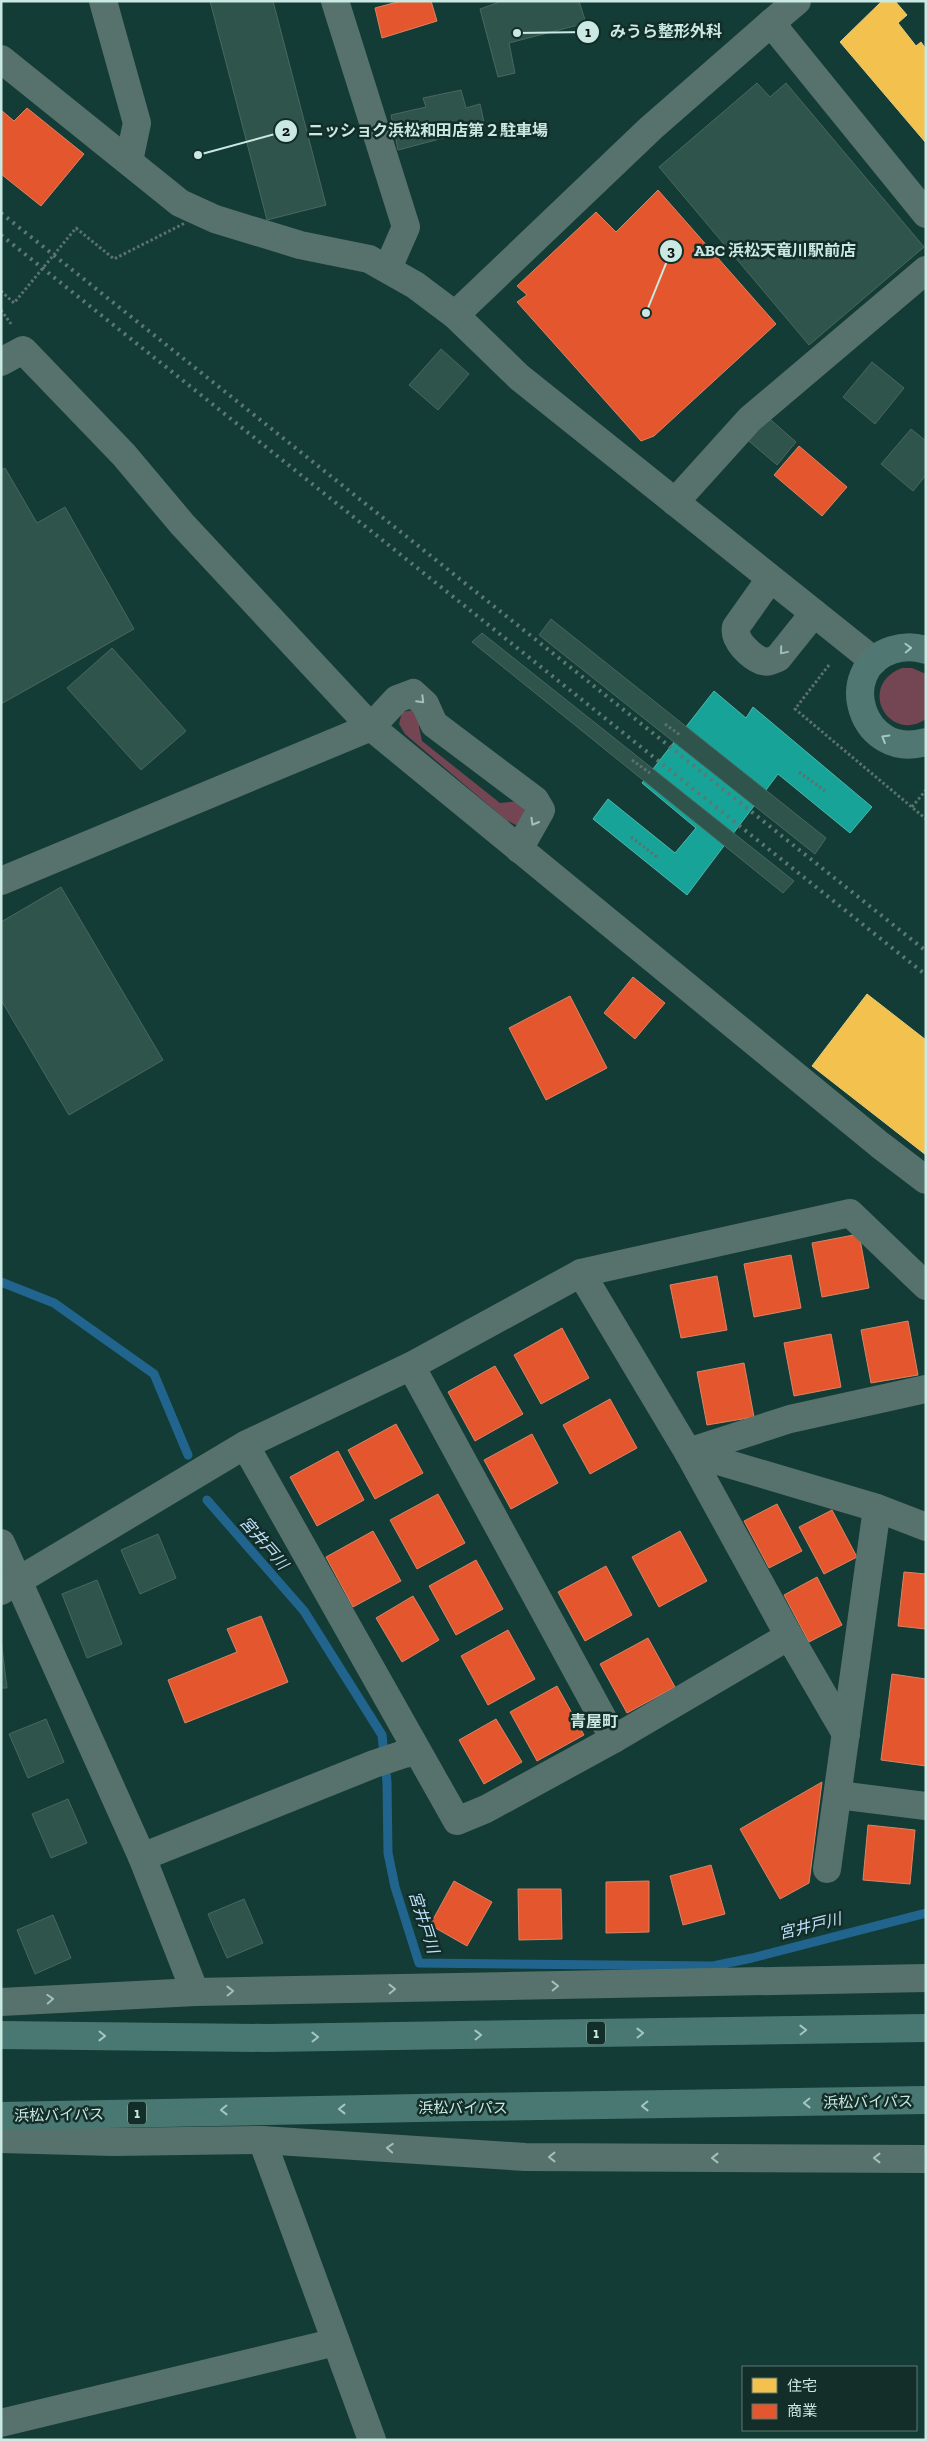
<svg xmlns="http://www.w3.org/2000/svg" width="927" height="2441" viewBox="0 0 927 2441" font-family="'Zilla Slab','Noto Sans JP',serif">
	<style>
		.green { fill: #744553 }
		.homes { fill: #f2c14e; stroke: #e6cd7a }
		.shops { fill: #e4572e; stroke: #dc8364 }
		.public { fill: #17a398; stroke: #4db8ae }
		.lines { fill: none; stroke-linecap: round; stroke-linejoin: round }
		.stream { stroke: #21658e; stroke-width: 9 }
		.building { fill: #2f544b; stroke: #4b665f }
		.path { stroke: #5b736f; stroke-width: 3; stroke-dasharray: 2.5 2.5; stroke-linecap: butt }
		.minor { stroke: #57726d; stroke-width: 28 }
		.major { stroke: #507771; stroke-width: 28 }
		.highway { stroke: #497872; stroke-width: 28 }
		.rail { stroke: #5d7872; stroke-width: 4; stroke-dasharray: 2.5 5; stroke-linecap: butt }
		.path-bridge { stroke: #5b736f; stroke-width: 3; stroke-dasharray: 2.5 2.5; stroke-linecap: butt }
		.oneway { stroke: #a5c7c0 }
		.oneway2 { stroke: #a2bfb9 }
		.oneway3 { stroke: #a3c7c0 }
		.labels { text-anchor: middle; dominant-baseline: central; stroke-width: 5; stroke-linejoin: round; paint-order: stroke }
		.shield { fill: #132d28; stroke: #93b1aa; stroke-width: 1 }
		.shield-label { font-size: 14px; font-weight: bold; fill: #cae9e2 }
		.street-label { font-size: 15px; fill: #cae9e2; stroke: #132d28 }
		.water-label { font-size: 16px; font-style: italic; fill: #bde0fb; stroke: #132d28 }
		.neighbourhood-label { font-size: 16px; font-weight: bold; fill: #cae9e2; stroke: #132d28 }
		.leader { fill: none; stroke: #cae9e2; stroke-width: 2 }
		.callout-dot { fill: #cae9e2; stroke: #132d28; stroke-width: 2 }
		.mark-label { font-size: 15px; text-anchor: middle; font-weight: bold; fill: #111 }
		.callout-label { font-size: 16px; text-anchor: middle; font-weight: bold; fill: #cae9e2; stroke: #132d28; stroke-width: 5; stroke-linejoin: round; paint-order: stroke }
	</style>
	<rect width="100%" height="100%" fill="#143c36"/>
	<!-- green -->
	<g class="green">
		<path d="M902 668H912L926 674V719C889 744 856 686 902 668Z"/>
		<path d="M414 710 421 715 419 727 422 741 500 803 519 801C526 807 526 812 523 821L516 825 506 820 405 734 399 724 402 712Z"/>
	</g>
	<!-- homes -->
	<g class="homes">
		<polygon points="882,1 895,1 907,15 898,23 916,46 921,42 926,49 926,143 840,42"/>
		<polygon points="867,994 926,1040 926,1155 812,1066"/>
	</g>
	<!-- shops -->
	<g class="shops">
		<polygon points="401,1 431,1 437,21 382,38 375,8"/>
		<polygon points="27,108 84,154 41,206 1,174 1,110 14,121"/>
		<polygon points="658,190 776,324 654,436 641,441 517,302 527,295 517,286 596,212 616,232"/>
		<polygon points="799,446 847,487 822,516 774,475"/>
		<polygon points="633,977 665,1003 635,1039 604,1013"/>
		<polygon points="570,996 607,1068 546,1100 509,1028"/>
		<polygon points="859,1234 869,1288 822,1297 812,1243"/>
		<polygon points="791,1255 801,1308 754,1317 744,1264"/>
		<polygon points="717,1276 727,1330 681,1338 670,1285"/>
		<polygon points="908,1321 918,1375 871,1383 861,1330"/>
		<polygon points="562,1328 589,1378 541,1404 514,1355"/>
		<polygon points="831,1334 841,1387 794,1396 784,1343"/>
		<polygon points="744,1363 754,1417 707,1425 697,1372"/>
		<polygon points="495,1366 523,1414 475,1441 448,1392"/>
		<polygon points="610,1399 637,1448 590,1474 563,1425"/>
		<polygon points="396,1424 423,1473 375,1499 348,1450"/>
		<polygon points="532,1434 558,1483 511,1509 484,1460"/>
		<polygon points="338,1451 364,1500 317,1526 290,1477"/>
		<polygon points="438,1494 465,1543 417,1569 390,1520"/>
		<polygon points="777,1504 802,1551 769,1568 744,1521"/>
		<polygon points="832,1510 857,1557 824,1574 799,1527"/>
		<polygon points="373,1531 401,1581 353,1607 326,1557"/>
		<polygon points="680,1531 707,1581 659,1607 632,1557"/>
		<polygon points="476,1560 503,1609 456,1635 429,1586"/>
		<polygon points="606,1566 632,1615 585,1641 558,1592"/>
		<polygon points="904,1572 926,1574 926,1629 898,1626"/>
		<polygon points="817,1577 842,1625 809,1642 784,1595"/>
		<polygon points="413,1596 439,1640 402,1662 376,1618"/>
		<polygon points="261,1616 288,1682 185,1723 168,1680 237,1652 227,1629"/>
		<polygon points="508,1630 535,1679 488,1705 461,1656"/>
		<polygon points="648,1638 675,1687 627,1713 600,1664"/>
		<polygon points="892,1674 926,1679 926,1766 881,1760"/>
		<polygon points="557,1686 584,1735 537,1761 510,1712"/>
		<polygon points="496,1719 522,1762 484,1784 459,1740"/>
		<polygon points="822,1782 809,1883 780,1899 740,1829"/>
		<polygon points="868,1825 915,1830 910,1884 863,1880"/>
		<polygon points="711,1865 725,1914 683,1925 670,1876"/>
		<polygon points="454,1881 492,1902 467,1946 430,1925"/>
		<polygon points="649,1881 649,1932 606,1933 606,1882"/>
		<polygon points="518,1889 561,1889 562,1939 519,1940"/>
	</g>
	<!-- public -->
	<polygon class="public" points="714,691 746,718 753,707 872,807 850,833 778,774 687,895 593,819 608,799 675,853 696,828 642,783"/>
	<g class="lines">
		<!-- stream -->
		<g class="stream">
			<polyline points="1,1282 54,1303 154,1374 188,1455"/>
			<polyline points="207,1500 304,1611 382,1735 387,1782 388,1853 395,1887 419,1963 713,1966 752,1958 926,1913"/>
		</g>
	</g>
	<!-- building -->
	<g class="building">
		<polygon points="210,1 273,1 326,205 267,220"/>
		<polygon points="496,1 579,1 586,23 509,43 515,73 498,77 480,9 497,3"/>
		<polygon points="757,83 770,97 786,83 924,247 809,345 659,167"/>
		<polygon points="461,90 466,108 480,104 485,127 398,150 391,115 426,107 423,98"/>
		<polygon points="441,349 469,374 438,410 409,385"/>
		<polygon points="872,362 904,388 875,424 843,397"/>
		<polygon points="763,413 796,442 777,465 743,436"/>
		<polygon points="911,429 926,441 926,475 913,491 881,464"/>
		<polygon points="5,468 37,523 65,507 134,629 1,704 1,470"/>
		<polygon points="551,619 826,838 815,854 539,635"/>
		<polygon points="482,633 794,881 783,893 472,642"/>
		<polygon points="112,648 186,731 141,770 67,688"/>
		<polygon points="61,887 163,1060 69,1115 1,1000 1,922"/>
		<polygon points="158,1534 176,1578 140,1594 121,1550"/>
		<polygon points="97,1580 122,1644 87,1658 62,1594"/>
		<polygon points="1,1640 7,1688 1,1688"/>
		<polygon points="46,1719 64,1762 28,1778 9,1734"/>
		<polygon points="68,1799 87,1843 51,1858 32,1814"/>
		<polygon points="244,1899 263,1943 227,1958 208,1914"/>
		<polygon points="53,1915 71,1958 35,1974 17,1930"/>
	</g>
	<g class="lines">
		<!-- path -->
		<g class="path">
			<polyline points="1,310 11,324"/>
			<polyline points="829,665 795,709 926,819"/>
			<polyline points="665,724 680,735"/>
			<polyline points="632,760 650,773"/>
			<polyline points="799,772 825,791"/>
			<polyline points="912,807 926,790"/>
			<polyline points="631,837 657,857"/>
		</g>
		<!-- minor -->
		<g class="minor">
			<polyline points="103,1 137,123 129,161"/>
			<polyline points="335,1 406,227 388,268"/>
			<polyline points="771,23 797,1"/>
			<polyline points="1,59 180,203 215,219 300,245 369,259 415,285 455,315 519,377 874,661"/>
			<polyline points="455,315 651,128 771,23 926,214"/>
			<polyline points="1,362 23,350 124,455 182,524 371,727 880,1145 926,1180"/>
			<polyline points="675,502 750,419 926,270"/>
			<path d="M770 579 736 627C733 640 750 656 762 661 768 663 773 660 778 658L814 613"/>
			<polyline points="1,881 371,727 397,699 413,693 425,704 434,724 535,800 541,810 519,849"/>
			<polyline points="581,1273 850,1213 926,1286"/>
			<polyline points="411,1366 614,1739"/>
			<polyline points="688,1452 877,1508 926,1527"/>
			<polyline points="688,1452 790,1419 926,1389"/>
			<polyline points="1,1543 142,1857 195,1992"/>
			<polyline points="1,1591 245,1445 411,1366 581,1273 688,1452 789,1636 614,1739 486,1809 457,1821 245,1445"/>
			<polyline points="789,1636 846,1734"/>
			<polyline points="838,1795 926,1806"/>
			<polyline points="142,1857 374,1764 404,1754 416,1752"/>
			<polyline points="827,1869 877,1508"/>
			<polyline points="1,2002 195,1992 926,1978"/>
			<polyline points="1,2139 113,2142 262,2140 525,2157 926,2159"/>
			<polyline points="262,2140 372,2440"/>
			<polyline points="1,2423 336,2342"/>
		</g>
		<!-- major -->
		<path class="major" d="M926 650C914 646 904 646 892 650 834 669 861 761 926 742"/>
		<!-- highway -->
		<g class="highway">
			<polyline points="1,2035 266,2038 926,2028"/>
			<path d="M1 2116C309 2108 618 2106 926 2100"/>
		</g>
		<!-- rail -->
		<g class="rail">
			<polyline points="1,213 926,951"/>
			<polyline points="1,235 926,975"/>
		</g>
		<!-- path-bridge -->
		<polyline class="path-bridge" points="1,291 14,303 76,228 114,259 185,223"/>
	</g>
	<!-- one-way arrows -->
	<defs><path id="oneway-chevron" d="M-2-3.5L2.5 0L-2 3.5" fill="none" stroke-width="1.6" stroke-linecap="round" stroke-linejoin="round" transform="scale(1.25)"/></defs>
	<g class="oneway">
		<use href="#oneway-chevron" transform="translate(908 648) rotate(-2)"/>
		<use href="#oneway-chevron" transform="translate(885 738) rotate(-149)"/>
	</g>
	<g class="oneway2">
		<use href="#oneway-chevron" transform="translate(783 651) rotate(130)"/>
		<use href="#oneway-chevron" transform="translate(421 700) rotate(45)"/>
		<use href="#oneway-chevron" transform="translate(534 822) rotate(120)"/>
		<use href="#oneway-chevron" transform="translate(555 1986) rotate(-1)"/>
		<use href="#oneway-chevron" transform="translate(392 1989) rotate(-1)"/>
		<use href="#oneway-chevron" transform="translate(230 1991) rotate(-1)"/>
		<use href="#oneway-chevron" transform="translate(50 1999) rotate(-3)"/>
		<use href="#oneway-chevron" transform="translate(390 2148) rotate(-176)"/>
		<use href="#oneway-chevron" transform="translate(552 2157) rotate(-180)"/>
		<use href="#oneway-chevron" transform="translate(715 2158) rotate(-180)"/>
		<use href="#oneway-chevron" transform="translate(877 2158) rotate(-180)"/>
	</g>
	<g class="oneway3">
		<use href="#oneway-chevron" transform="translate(803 2030) rotate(-1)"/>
		<use href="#oneway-chevron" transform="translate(640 2033) rotate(-1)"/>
		<use href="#oneway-chevron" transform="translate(478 2035) rotate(-1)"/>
		<use href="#oneway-chevron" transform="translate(102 2036) rotate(1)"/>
		<use href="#oneway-chevron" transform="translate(315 2037) rotate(-1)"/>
		<use href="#oneway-chevron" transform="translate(807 2103) rotate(179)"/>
		<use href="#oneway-chevron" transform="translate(645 2106) rotate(179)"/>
		<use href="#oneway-chevron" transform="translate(342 2109) rotate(180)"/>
		<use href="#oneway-chevron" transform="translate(224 2110) rotate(179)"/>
	</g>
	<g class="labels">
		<!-- shield labels -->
		<g class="shield">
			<rect x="587" y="2021.5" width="18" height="23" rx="4"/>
			<rect x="128" y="2101.5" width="18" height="23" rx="4"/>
		</g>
		<g class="shield-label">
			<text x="596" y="2033">1</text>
			<text x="137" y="2113">1</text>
		</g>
		<!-- street labels -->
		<g class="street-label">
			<text transform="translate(868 2102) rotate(-1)">浜松バイパス</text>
			<text x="463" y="2108">浜松バイパス</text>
			<text transform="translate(59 2115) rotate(-1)">浜松バイパス</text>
		</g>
		<!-- water labels -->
		<g class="water-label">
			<text transform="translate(264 1543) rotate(49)">宮井戸川</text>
			<text transform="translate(424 1922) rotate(72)">宮井戸川</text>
			<text transform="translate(810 1926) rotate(-14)">宮井戸川</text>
		</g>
		<!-- neighbourhood labels -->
		<g class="neighbourhood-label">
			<text x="594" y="1721">青屋町</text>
		</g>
	</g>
	<!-- callouts -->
	<path class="leader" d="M517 33L588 32M198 155L286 131M646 313L671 251"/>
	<g class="callout-dot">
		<circle cx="517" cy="33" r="5"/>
		<circle cx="198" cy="155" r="5"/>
		<circle cx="646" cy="313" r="5"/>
		<circle cx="588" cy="32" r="12"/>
		<circle cx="286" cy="131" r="12"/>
		<circle cx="671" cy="251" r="12"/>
	</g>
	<g class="mark-label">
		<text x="588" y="37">1</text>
		<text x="286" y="136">2</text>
		<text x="671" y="256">3</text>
	</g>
	<g class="callout-label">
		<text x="666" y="37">みうら整形外科</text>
		<text x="428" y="136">ニッショク浜松和田店第２駐車場</text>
		<text x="775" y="256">ABC 浜松天竜川駅前店</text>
	</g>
	<!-- border -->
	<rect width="927" height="2441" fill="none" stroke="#cae9e2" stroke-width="5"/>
	<!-- legend -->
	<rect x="742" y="2366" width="175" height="65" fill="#132d28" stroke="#5c7872"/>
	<rect x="752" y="2378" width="25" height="15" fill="#f2c14e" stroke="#5c7872"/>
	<text x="787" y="2391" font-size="15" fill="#cae9e2">住宅</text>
	<rect x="752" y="2404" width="25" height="15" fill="#e4572e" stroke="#5c7872"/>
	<text x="787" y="2416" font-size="15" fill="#cae9e2">商業</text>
</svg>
